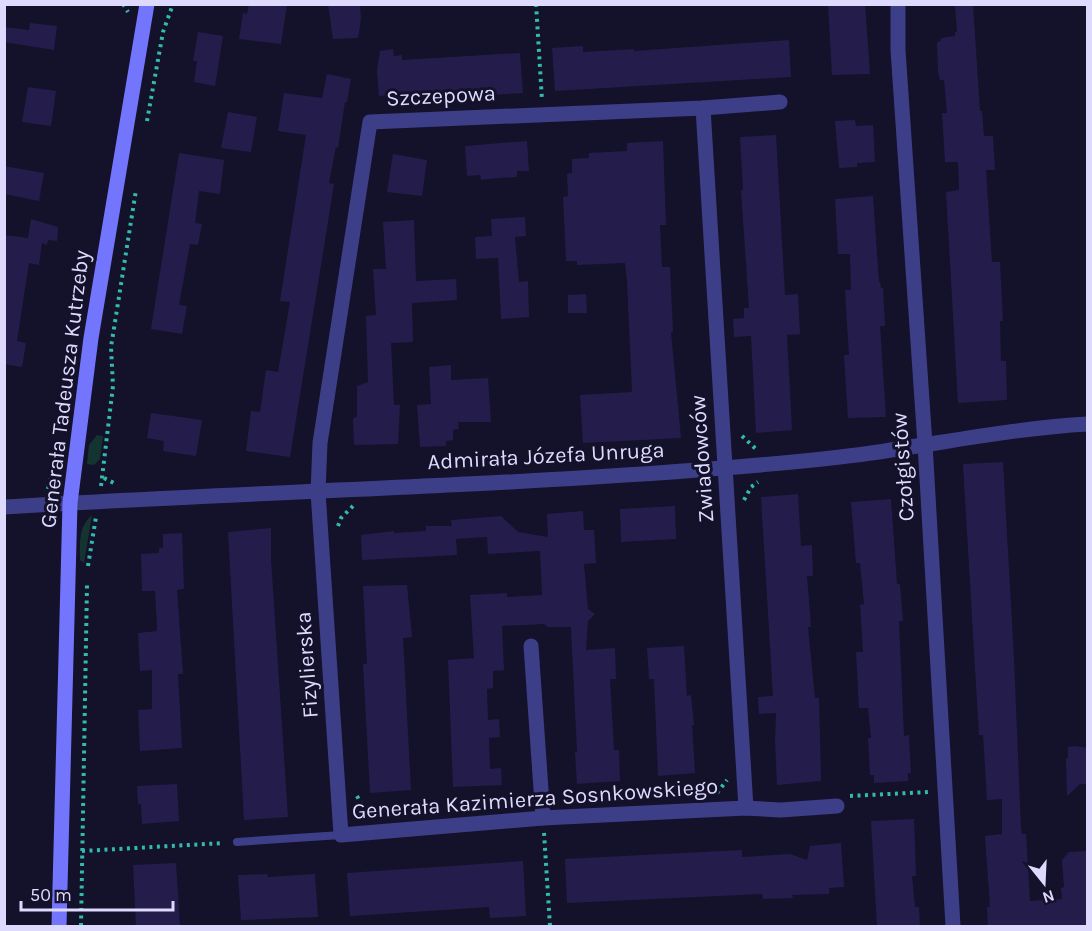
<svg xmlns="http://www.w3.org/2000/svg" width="1092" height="931" viewBox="0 0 1092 931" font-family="Karla,sans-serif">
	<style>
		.green { fill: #143431 }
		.building { fill: #241d4b }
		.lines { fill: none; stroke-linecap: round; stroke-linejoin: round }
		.path { stroke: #32bbac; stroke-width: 4; stroke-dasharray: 3 4.5; stroke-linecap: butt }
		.lane { stroke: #3d3e88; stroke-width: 8 }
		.street { stroke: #3d3e88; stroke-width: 15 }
		.secondary { stroke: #7376fd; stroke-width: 15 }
		.labels { text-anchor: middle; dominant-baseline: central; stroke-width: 6; stroke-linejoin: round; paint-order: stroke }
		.street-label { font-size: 22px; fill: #dddafe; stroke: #14112a }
	</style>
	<rect width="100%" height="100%" fill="#14112a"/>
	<!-- green -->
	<g class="green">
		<polygon points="97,435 103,436 100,459 94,465 87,464 89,445"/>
		<path d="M92 515 84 563 80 560C80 543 78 527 92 515Z"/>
	</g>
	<!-- building -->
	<g class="building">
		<polygon points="249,4 287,4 281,44 239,39 243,13 247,14"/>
		<polygon points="328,4 360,4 361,19 358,38 333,39"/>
		<polygon points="828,4 865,4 870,74 832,75"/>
		<polygon points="955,4 973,4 980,111 982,111 984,136 993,136 995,170 986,170 992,262 1000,262 1003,321 1000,321 1001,361 1006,361 1007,400 958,403 946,192 959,190 958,162 945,162 942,113 947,113 944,80 940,80 938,71 937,42 941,41 941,38 955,36 955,32 957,32"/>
		<polygon points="30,23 57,26 54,50 4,42 4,27 29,30"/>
		<polygon points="198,32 223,36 215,86 194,82 197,61 193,61"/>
		<polygon points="789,40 791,77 555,91 552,48 583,46 583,52 634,49 634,51"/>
		<polygon points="393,49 394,56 402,55 402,60 520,53 523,93 471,96 470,89 379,96 377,70 380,51"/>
		<polygon points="327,74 351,79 347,102 345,102 338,148 336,147 329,183 334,184 332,197 290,457 246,451 251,411 260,412 266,370 278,372 290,302 280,301 306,135 278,131 284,93 322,98"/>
		<polygon points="28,87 56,91 51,126 22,122"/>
		<polygon points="228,112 257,117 251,152 221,148"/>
		<polygon points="855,120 856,126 873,125 875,162 857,163 857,167 839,168 835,121"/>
		<polygon points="776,135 785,295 798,294 800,334 787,335 792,430 756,433 751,336 734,337 733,319 744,318 744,308 749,308 741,190 743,190 740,137"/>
		<polygon points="527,141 529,171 517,171 517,177 498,178 481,180 480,175 467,176 465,146"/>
		<polygon points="663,141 666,225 660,225 662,267 670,267 673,332 671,332 681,438 583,443 580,395 632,392 627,281 625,263 577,265 577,261 566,261 563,197 568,196 567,174 572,173 572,159 589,158 589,153 627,151 627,143"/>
		<polygon points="179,153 224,160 220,194 199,191 195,223 202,224 198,245 190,244 179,305 187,306 182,334 151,329"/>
		<polygon points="393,154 427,160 422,196 387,192"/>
		<polygon points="4,166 44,173 39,201 4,194"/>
		<polygon points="873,196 879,282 880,282 881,288 883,288 885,326 880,326 886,417 848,418 844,355 849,355 845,290 851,290 850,254 838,254 835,199"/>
		<polygon points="525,217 526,236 515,237 519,282 528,281 529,317 501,319 498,258 476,259 475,237 492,236 491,219"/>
		<polygon points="31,219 58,227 57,241 48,240 47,245 42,243 39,265 29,263 17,341 26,343 22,367 4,364 4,235 28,238"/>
		<polygon points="414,220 416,281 456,279 457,300 412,303 413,342 391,343 394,405 400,405 398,444 354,445 353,418 357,417 357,386 368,382 366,316 376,315 373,269 386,269 383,222"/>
		<polygon points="586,294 587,313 568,313 568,295"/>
		<polygon points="451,365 451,380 488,378 491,422 458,422 459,429 453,430 453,440 446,441 446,446 420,447 417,405 431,404 429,367"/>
		<polygon points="151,413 202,420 196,456 163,451 164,441 147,438"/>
		<polygon points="1003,462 1014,659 1021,828 1022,834 1026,834 1030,901 1062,899 1061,888 1064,887 1062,860 1069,852 1086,851 1088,927 988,927 987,907 990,907 985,836 1002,834 1002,799 987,800 983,735 979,735 963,464"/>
		<polygon points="798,494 801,546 812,545 813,576 807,576 811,627 808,627 815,698 819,698 821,781 777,785 775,741 776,713 759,714 758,697 773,696 761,497"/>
		<polygon points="891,499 897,584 900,584 903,621 899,621 904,736 909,735 911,773 908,773 908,781 874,783 874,775 870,775 868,738 871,738 868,708 859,708 856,652 863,652 860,605 864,604 860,563 856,563 851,502"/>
		<polygon points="675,506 676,539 621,542 620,509"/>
		<polygon points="583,511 584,530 594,530 596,563 584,564 588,609 595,614 588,621 586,650 615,648 616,679 610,679 614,750 619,750 620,781 577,784 575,752 577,752 571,627 548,627 544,624 502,626 504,670 493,671 493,688 487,689 488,720 499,719 500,737 489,738 490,769 501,768 502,785 453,787 448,660 474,658 470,595 507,593 507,597 542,595 540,551 488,554 487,537 456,539 457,555 362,560 361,535 394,531 394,533 426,531 426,526 452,526 451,520 501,516 518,532 548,537 547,514"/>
		<polygon points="271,528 271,559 288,817 244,820 228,532"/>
		<polygon points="182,533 184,589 177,590 183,674 178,674 182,748 140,751 138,710 152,709 152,670 140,671 138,633 157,631 157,626 155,591 142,591 141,554 159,553 159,548 163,548 163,534"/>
		<polygon points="407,585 412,637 403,638 411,790 370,793 363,664 367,664 363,586"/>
		<polygon points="684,646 687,696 691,695 694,725 692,725 695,773 658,776 654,679 649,679 647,648"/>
		<polygon points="1075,746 1088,748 1088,784 1080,784 1067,796 1066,758 1068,758 1068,747"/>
		<polygon points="177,784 179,821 142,824 141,804 138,804 137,786"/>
		<polygon points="914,819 916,876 912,876 915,907 919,907 920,927 877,927 871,821"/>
		<polygon points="841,843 844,887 829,888 829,894 792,895 793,898 763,899 762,894 567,903 565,859 742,850 742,857 790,854 807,860 810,846"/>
		<polygon points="523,861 526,916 490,918 489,907 350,916 347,873"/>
		<polygon points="176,863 180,927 136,927 133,865"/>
		<polygon points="267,874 268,877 315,874 318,917 241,920 238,875"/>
	</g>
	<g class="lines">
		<!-- path -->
		<g class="path">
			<polyline points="123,4 128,12"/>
			<polyline points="536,4 542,100"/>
			<polyline points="147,121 163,32 173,4"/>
			<polyline points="742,436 756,449"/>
			<polyline points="104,478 114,483"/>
			<polyline points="101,486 113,386 111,347 136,190"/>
			<polyline points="48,489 51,477 56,472"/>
			<polyline points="744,500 751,487 758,482"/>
			<polyline points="338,526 341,518 353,506"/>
			<polyline points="88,566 96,517"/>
			<polyline points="717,793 727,780"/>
			<polyline points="357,796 362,805 375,814"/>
			<polyline points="850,796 929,792"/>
			<polyline points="544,833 550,926"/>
			<polyline points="82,851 224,843"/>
			<polyline points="81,926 87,585"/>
		</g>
		<!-- lane -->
		<polyline class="lane" points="237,842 341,835"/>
		<!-- street -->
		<g class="street">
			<polyline points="898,4 898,50 925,444 953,926"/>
			<polyline points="780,102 703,108 370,122 320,443 318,492 341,835 543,818 746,808 781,810 837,806"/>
			<polyline points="703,108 746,808"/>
			<path d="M4 507C244 492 485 487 724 468 773 464 823 460 871 453 943 443 1015 428 1088 424"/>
			<polyline points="531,646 543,818"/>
		</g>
		<!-- secondary -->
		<polyline class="secondary" points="59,926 70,503 91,338 147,4"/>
	</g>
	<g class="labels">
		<!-- street labels -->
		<g class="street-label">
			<text transform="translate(441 96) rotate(-3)">Szczepowa</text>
			<text transform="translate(65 389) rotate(-83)">Generała Tadeusza Kutrzeby</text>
			<text transform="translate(546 456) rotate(-3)">Admirała Józefa Unruga</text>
			<text transform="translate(702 459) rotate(-94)">Zwiadowców</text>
			<text transform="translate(903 467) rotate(-94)">Czołgistów</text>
			<text transform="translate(307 665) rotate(-94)">Fizylierska</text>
			<text transform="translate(535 799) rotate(-4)">Generała Kazimierza Sosnkowskiego</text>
		</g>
	</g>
	<!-- border -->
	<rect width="1092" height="931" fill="none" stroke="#dddafe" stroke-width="12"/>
	<!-- north arrow -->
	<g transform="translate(1044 883) rotate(162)" stroke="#14112a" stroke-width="4.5" paint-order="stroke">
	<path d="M0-4.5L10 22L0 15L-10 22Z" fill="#dddafe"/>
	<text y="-9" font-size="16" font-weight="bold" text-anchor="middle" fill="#dddafe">N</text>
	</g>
	<!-- scale -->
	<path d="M21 901v9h152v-9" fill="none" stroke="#dddafe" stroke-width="3"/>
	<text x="30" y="901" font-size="18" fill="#dddafe" stroke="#14112a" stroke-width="4.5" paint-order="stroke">50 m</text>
</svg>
